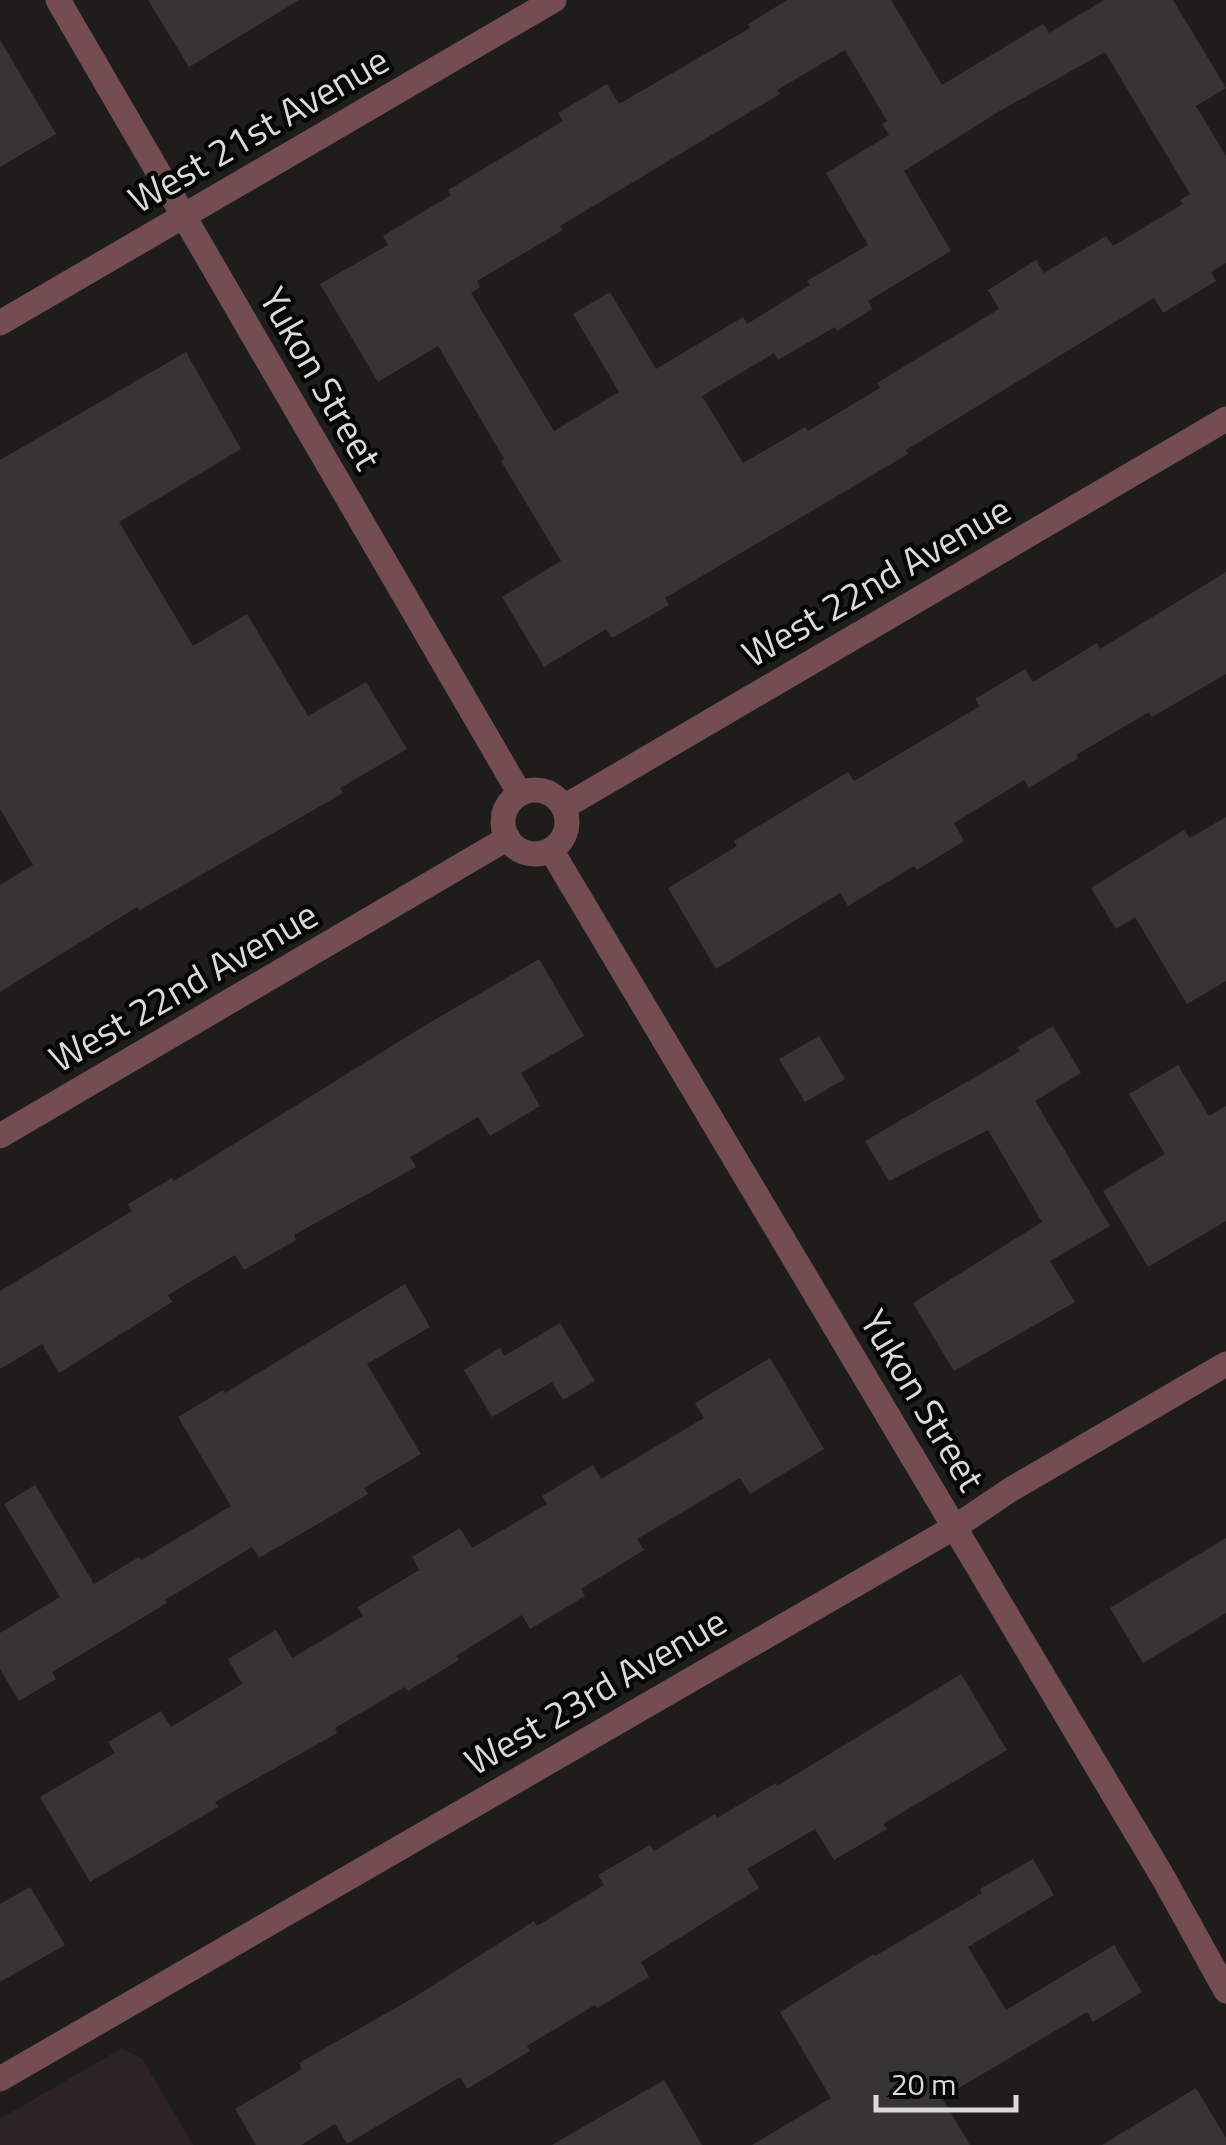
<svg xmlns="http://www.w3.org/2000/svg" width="1226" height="2145" viewBox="0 0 1226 2145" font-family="'Titillium Web',sans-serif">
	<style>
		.built { fill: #2d2324 }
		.building { fill: #373434; fill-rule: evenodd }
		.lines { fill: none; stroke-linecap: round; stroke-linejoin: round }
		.street { stroke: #744d53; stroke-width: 25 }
		.labels { text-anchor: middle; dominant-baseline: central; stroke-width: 9; stroke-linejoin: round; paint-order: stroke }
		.street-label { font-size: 38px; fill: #dcd9da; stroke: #080707 }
	</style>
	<rect width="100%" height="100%" fill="#1f1c1c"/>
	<!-- built -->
	<polygon class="built" points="122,2048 143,2060 193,2145 0,2145 0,2119"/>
	<!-- building -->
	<g class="building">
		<polygon points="148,0 299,0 189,67"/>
		<path d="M787 0H891L942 85 1043 24 1049 33 1104 0H1173L1226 88 1196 106 1226 156V263L1211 272 1216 281 1163 313 1154 298 906 450 908 454 665 598 669 605 612 638 606 629 544 667 502 597 561 561 501 461 504 459 438 346 378 382 320 284 388 245 383 236 451 195 448 190 563 121 558 113 607 84 619 104 750 28 748 24ZM845 50 887 121 882 124 889 135 826 173 868 245 807 281 810 285 747 324 743 317 656 369 610 292 573 314 619 392 554 431 471 293 480 287 477 281 563 230 560 226 780 94 777 90ZM1105 52 1190 194 1180 200 1183 204 1113 246 1106 236 1044 273 1036 260 988 290 999 309 877 383 880 388 808 431 805 427 743 463 702 396 774 353 778 360 835 327 837 331 872 309 868 301 951 251 904 171 998 112Z"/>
		<polygon points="0,40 56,134 0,167"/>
		<polygon points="186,352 241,449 119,522 193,646 247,614 308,716 366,682 407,749 340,788 343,793 140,910 137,907 0,992 0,885 33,865 0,809 0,460"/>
		<polygon points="1226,572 1226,674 1152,717 1149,712 1076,755 1078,758 1029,788 1024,780 954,823 964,841 917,870 914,866 848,906 840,893 716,969 668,888 737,846 734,841 848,772 854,781 980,706 975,699 1025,669 1033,682 1097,643 1100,649"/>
		<polygon points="1226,817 1226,981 1187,1004 1135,917 1116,929 1091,888 1184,830 1190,838"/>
		<polygon points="539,959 584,1036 521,1073 540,1106 490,1136 478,1117 410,1157 416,1167 294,1235 296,1240 244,1270 235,1255 168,1295 172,1302 59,1373 42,1344 0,1369 0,1291 132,1211 128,1204 172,1178 174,1181 424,1026"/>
		<polygon points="1053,1026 1081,1073 1035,1101 1110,1226 1050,1261 1075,1302 954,1371 913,1303 1042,1222 988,1130 889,1181 865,1141 1020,1051 1018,1047"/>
		<polygon points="819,1036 845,1079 805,1102 779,1059"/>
		<polygon points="1178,1065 1209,1116 1226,1106 1226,1221 1148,1267 1103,1191 1165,1154 1129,1094"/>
		<polygon points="405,1284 430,1327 367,1364 421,1454 364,1488 368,1494 323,1521 259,1558 252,1547 165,1600 167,1603 52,1672 56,1679 19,1701 0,1669 0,1633 60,1597 4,1504 35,1485 94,1584 139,1557 141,1560 231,1506 178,1417 223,1390 225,1393"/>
		<polygon points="560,1323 595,1381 563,1400 552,1382 492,1417 464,1370 500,1348 504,1356"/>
		<polygon points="770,1358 824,1449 750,1494 740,1478 637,1539 644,1550 581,1589 585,1596 530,1629 522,1615 456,1656 459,1660 408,1691 405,1687 335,1728 337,1733 215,1802 218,1807 90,1882 40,1797 115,1753 108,1742 161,1711 171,1727 242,1684 228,1659 276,1630 292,1658 363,1616 358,1607 419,1570 412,1557 460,1528 472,1548 547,1504 542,1496 593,1465 601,1479 704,1418 695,1403"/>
		<polygon points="1226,1538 1226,1613 1143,1663 1110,1608"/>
		<polygon points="961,1674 1007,1750 883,1824 887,1829 834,1860 815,1829 747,1869 759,1888 641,1962 649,1977 597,2008 595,2005 527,2046 530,2051 467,2089 460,2077 347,2144 335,2124 301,2145 256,2145 235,2109 302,2069 299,2063 413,1998 534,1921 537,1926 604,1885 598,1875 650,1845 654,1851 715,1814 717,1818 776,1783 777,1786"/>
		<polygon points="1033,1859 1054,1895 968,1947 1006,2010 1114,1945 1142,1992 1093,2022 1087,2012 942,2098 970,2145 752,2145 831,2098 780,2012 874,1954 875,1956 982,1893 980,1889"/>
		<polygon points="30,1887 65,1945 0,1982 0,1904"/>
		<polygon points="664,2080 702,2145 552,2145"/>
		<polygon points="1196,2088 1226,2138 1226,2145 1102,2145"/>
	</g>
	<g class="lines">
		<!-- street -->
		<g class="street">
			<polyline points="58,0 520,794"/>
			<polyline points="0,323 554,0"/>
			<circle cx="535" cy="822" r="32"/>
			<polyline points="564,807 1226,419"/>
			<polyline points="551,850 1164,1879 1226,1991"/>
			<polyline points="0,1136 508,838"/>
			<polyline points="0,2079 955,1527 1010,1490 1226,1364"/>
		</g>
	</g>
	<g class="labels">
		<!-- street labels -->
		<g class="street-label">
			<text transform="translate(258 129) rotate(-30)">West 21st Avenue</text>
			<text transform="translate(321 378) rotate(60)">Yukon Street</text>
			<text transform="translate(876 581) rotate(-30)">West 22nd Avenue</text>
			<text transform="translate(183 986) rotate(-30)">West 22nd Avenue</text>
			<text transform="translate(923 1400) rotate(59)">Yukon Street</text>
			<text transform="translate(595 1691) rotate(-30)">West 23rd Avenue</text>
		</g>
	</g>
	<!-- scale -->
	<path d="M876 2095v15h140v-15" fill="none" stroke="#dcd9da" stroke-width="5"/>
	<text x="891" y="2095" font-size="30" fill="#dcd9da" stroke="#080707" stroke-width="8" paint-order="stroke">20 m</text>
</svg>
